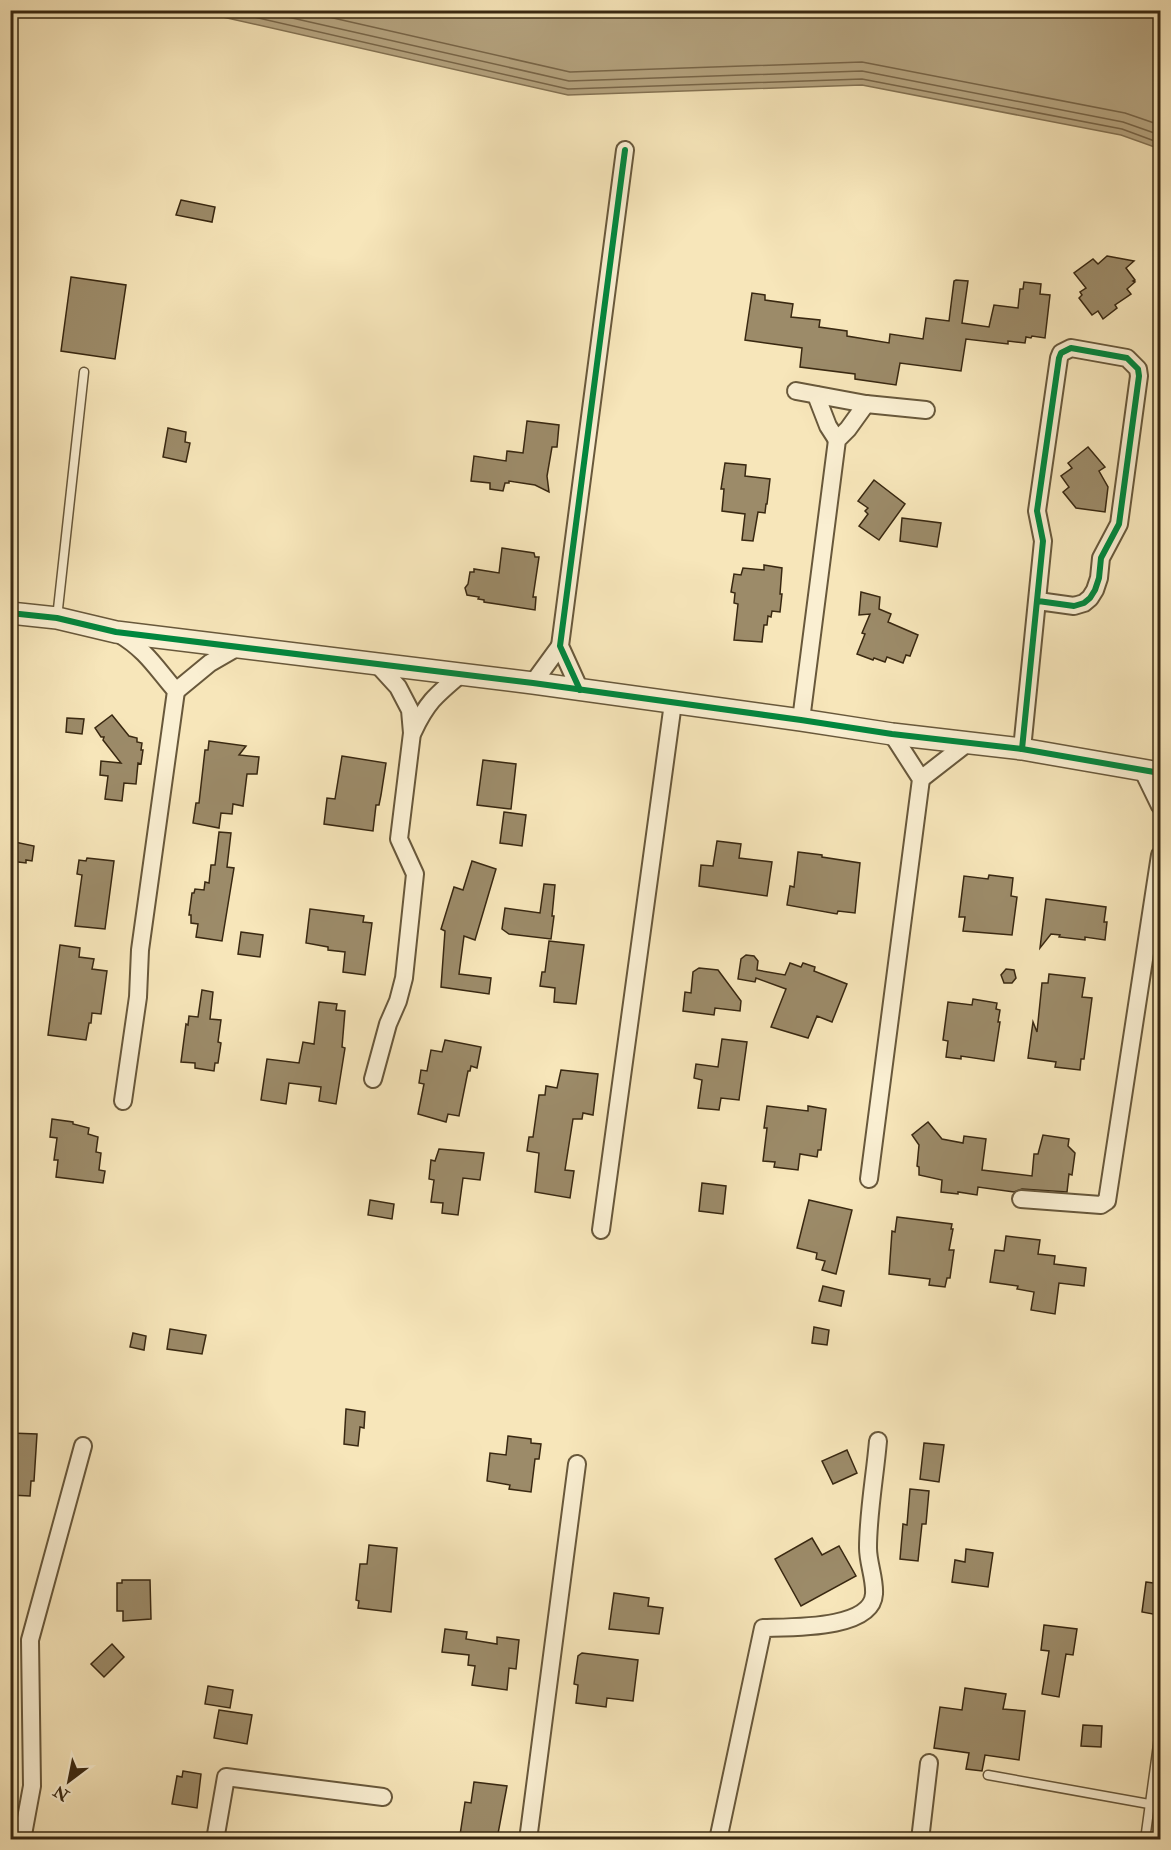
<svg xmlns="http://www.w3.org/2000/svg" width="1171" height="1850" viewBox="0 0 1171 1850" font-family="'IM FELL Double Pica',serif">
	<style>
		.water { fill: #b6a581; stroke: #847354; stroke-width: 1.5 }
		.lines { fill: none; stroke-linecap: round; stroke-linejoin: round }
		.shore { stroke: #786649; stroke-width: 1.5 }
		.building { fill: #9c8b69; stroke: #392811; stroke-width: 1.5 }
		.service-casing { stroke: #68583b; stroke-width: 11 }
		.minor-casing { stroke: #68583b; stroke-width: 20 }
		.tertiary-casing { stroke: #68583b; stroke-width: 24 }
		.service { stroke: #faefd2; stroke-width: 8 }
		.minor { stroke: #faefd2; stroke-width: 16 }
		.tertiary { stroke: #faefd2; stroke-width: 21 }
		.cycleway-casing { stroke: #faefd2; stroke-width: 10 }
		.cycleway { stroke: #00873e; stroke-width: 6 }
	</style>
	<rect width="100%" height="100%" fill="#f7e6ba"/>
	<filter id="stains"><feTurbulence type="fractalNoise" baseFrequency=".00333" numOctaves="4"/><feColorMatrix values="0 0 0 0 .2 0 0 0 0 .09 0 0 0 0 .02 0 0 0 .5 -.17"/></filter>
	<radialGradient id="worn" r=".72"><stop offset=".6" stop-color="#630" stop-opacity="0"/><stop offset="1" stop-color="#630" stop-opacity=".3"/></radialGradient>
	<!-- water -->
	<polygon class="water" points="196,11 1160,11 1160,149 1121,135 862,85 568,95"/>
	<g class="lines">
		<!-- shore -->
		<g class="shore">
			<polyline points="223,10 568,89 862,79 1122,129 1160,143"/>
			<polyline points="257,10 569,81 862,71 1123,122 1160,135"/>
			<polyline points="298,10 570,72 862,62 1125,113 1160,125"/>
		</g>
	</g>
	<!-- building -->
	<g class="building">
		<polygon points="181,200 215,207 212,222 176,215"/>
		<polygon points="1107,256 1134,261 1126,268 1135,280 1133,281 1135,282 1127,289 1131,294 1115,305 1117,308 1103,319 1098,311 1092,315 1079,298 1082,295 1080,292 1086,288 1074,273 1093,259 1098,264"/>
		<polygon points="71,277 126,285 115,359 61,351"/>
		<polygon points="956,280 968,281 962,323 989,327 994,305 1018,308 1020,289 1023,289 1024,282 1041,284 1040,294 1050,295 1045,338 1032,336 1031,338 1026,337 1025,343 1008,341 1008,344 966,339 961,371 900,363 896,385 855,379 855,374 800,367 802,348 745,340 752,293 765,295 765,300 793,304 791,317 820,320 819,327 847,331 847,336 889,343 890,334 923,339 926,318 949,321 954,281"/>
		<polygon points="527,421 559,425 557,447 552,447 547,476 549,492 535,485 509,481 509,483 505,483 503,491 490,489 490,483 471,481 474,456 506,461 507,451 523,453"/>
		<polygon points="168,428 186,432 185,442 190,443 186,462 163,457"/>
		<polygon points="1088,447 1105,467 1099,471 1108,487 1105,512 1076,508 1063,492 1069,487 1061,476 1072,468 1068,463"/>
		<polygon points="725,463 746,465 745,476 770,479 767,504 766,504 765,513 758,512 753,541 742,540 745,514 722,511 724,489 721,489"/>
		<polygon points="874,480 905,504 879,540 859,526 868,514 865,511 868,508 858,501"/>
		<polygon points="902,518 941,523 937,547 900,541"/>
		<polygon points="502,548 534,553 535,557 539,557 533,597 536,597 535,610 484,602 484,600 478,599 479,597 467,595 465,588 468,584 470,572 474,572 474,569 499,573"/>
		<polygon points="764,565 782,568 780,594 782,594 780,612 772,611 771,617 768,616 767,625 764,625 762,642 734,640 738,604 734,603 735,593 731,592 734,574 741,575 743,568 764,570"/>
		<polygon points="861,592 880,597 879,609 891,614 888,622 918,635 910,656 906,655 903,663 887,657 885,662 874,658 873,660 857,654 865,634 862,633 870,614 859,615"/>
		<polygon points="112,715 129,736 137,738 137,742 142,743 141,750 143,750 141,764 138,763 136,784 124,783 122,801 105,799 108,776 100,775 101,761 121,763 103,740 104,737 101,737 95,728"/>
		<polygon points="67,718 84,719 82,734 66,732"/>
		<polygon points="209,741 246,746 239,755 259,757 257,774 247,774 243,806 233,804 232,814 221,813 219,828 193,823 196,803 199,803 205,750 208,750"/>
		<polygon points="342,756 386,763 381,795 379,805 376,805 373,831 324,824 327,798 335,799"/>
		<polygon points="483,760 516,764 511,809 477,805"/>
		<polygon points="504,812 526,815 522,846 500,843"/>
		<polygon points="219,832 231,833 227,867 234,868 222,941 196,937 198,924 191,923 191,915 189,915 192,893 194,893 195,889 204,890 205,882 209,883 211,865 215,865"/>
		<polygon points="10,841 34,846 32,861 26,860 26,863 10,861"/>
		<polygon points="717,841 741,844 739,858 772,862 767,896 699,886 701,865 713,866"/>
		<polygon points="798,852 822,855 822,857 860,863 855,913 838,911 837,914 787,905 790,886 794,887"/>
		<polygon points="87,858 114,861 105,929 75,926 82,875 77,874 79,860 86,861"/>
		<polygon points="472,861 496,869 475,940 464,936 459,974 491,978 489,994 441,987 445,931 441,929 454,887 463,890"/>
		<polygon points="989,875 1013,878 1011,896 1017,897 1012,935 963,931 965,917 959,917 964,876 988,879"/>
		<polygon points="544,884 555,885 552,916 554,916 551,939 509,934 502,929 505,908 540,913"/>
		<polygon points="1046,899 1106,907 1104,922 1107,922 1105,940 1085,937 1085,940 1059,937 1060,935 1051,934 1040,948"/>
		<polygon points="310,909 364,916 363,922 372,923 365,975 343,972 345,952 328,950 328,947 306,943"/>
		<polygon points="241,932 263,935 260,957 238,954"/>
		<polygon points="549,941 584,945 576,1004 554,1002 555,988 540,986 542,972 545,972"/>
		<polygon points="60,945 80,948 79,957 94,959 92,969 107,971 101,1014 92,1013 91,1023 89,1023 86,1040 48,1035"/>
		<polygon points="746,955 754,956 758,961 757,970 785,975 790,963 801,967 803,963 815,967 814,971 847,984 832,1022 817,1016 808,1038 771,1027 786,989 756,978 755,982 738,979 741,959"/>
		<polygon points="699,968 718,970 741,1001 740,1011 715,1008 714,1015 683,1011 685,992 691,993 693,972"/>
		<polygon points="1006,969 1014,970 1016,978 1012,983 1004,983 1001,975"/>
		<polygon points="1049,974 1085,978 1082,997 1092,998 1084,1059 1081,1059 1080,1070 1055,1067 1056,1062 1028,1058 1033,1022 1037,1032 1042,983 1048,983"/>
		<polygon points="202,990 213,992 210,1019 221,1020 218,1042 221,1043 218,1063 215,1063 214,1071 195,1068 195,1063 181,1062 186,1024 188,1025 189,1016 198,1017"/>
		<polygon points="973,999 997,1003 996,1009 1000,1010 998,1022 1000,1022 994,1061 961,1056 961,1059 946,1057 948,1041 943,1040 948,1002 972,1005"/>
		<polygon points="319,1002 337,1004 336,1010 345,1011 342,1047 345,1048 336,1104 319,1101 321,1087 289,1083 286,1104 261,1100 267,1059 299,1063 303,1042 314,1044"/>
		<polygon points="722,1039 747,1042 739,1100 721,1098 719,1110 698,1108 702,1080 694,1078 696,1064 718,1067"/>
		<polygon points="445,1040 481,1047 477,1068 471,1066 470,1071 468,1071 459,1116 448,1114 446,1122 418,1114 424,1084 419,1083 421,1070 427,1071 431,1050 442,1052"/>
		<polygon points="561,1070 598,1074 593,1115 583,1113 582,1119 573,1119 565,1170 574,1171 570,1198 535,1192 539,1153 527,1151 529,1137 533,1137 539,1095 545,1095 546,1086 557,1088"/>
		<polygon points="767,1106 808,1111 808,1106 826,1109 821,1150 818,1150 817,1157 800,1154 798,1170 774,1167 775,1162 763,1161 767,1128 764,1128"/>
		<polygon points="52,1119 73,1122 73,1124 89,1128 88,1134 98,1137 96,1152 101,1153 99,1170 105,1171 103,1183 56,1177 58,1160 54,1160 57,1138 50,1137"/>
		<polygon points="928,1122 942,1139 963,1143 964,1136 986,1139 982,1170 1032,1176 1034,1154 1038,1154 1043,1135 1069,1139 1068,1146 1075,1153 1072,1175 1069,1174 1067,1192 1022,1189 1014,1192 978,1187 977,1195 958,1192 958,1194 941,1192 942,1180 919,1175 919,1167 917,1166 919,1145 912,1135"/>
		<polygon points="439,1149 484,1153 480,1180 463,1178 458,1215 442,1213 443,1203 431,1202 434,1180 429,1179 431,1160 435,1161"/>
		<polygon points="702,1183 726,1186 723,1214 699,1211"/>
		<polygon points="370,1200 394,1204 392,1219 368,1215"/>
		<polygon points="809,1200 852,1210 836,1274 822,1270 825,1261 816,1259 817,1253 797,1248"/>
		<polygon points="897,1217 952,1224 951,1229 953,1229 949,1250 954,1250 950,1278 947,1278 945,1287 929,1285 930,1279 889,1274 892,1231 895,1232"/>
		<polygon points="1006,1236 1040,1240 1038,1254 1055,1256 1054,1264 1086,1268 1084,1286 1059,1283 1055,1314 1031,1310 1034,1292 1017,1289 1018,1286 990,1282 995,1250 1004,1251"/>
		<polygon points="823,1286 844,1291 841,1306 819,1301"/>
		<polygon points="814,1327 829,1330 827,1345 812,1343"/>
		<polygon points="170,1329 206,1335 202,1354 167,1349"/>
		<polygon points="133,1333 146,1336 144,1350 130,1347"/>
		<polygon points="346,1409 365,1412 364,1428 360,1427 358,1446 344,1444"/>
		<polygon points="10,1433 37,1434 34,1481 31,1481 30,1496 10,1495"/>
		<polygon points="508,1436 531,1439 531,1443 541,1444 539,1459 535,1459 531,1492 509,1489 510,1485 487,1481 490,1453 506,1455"/>
		<polygon points="924,1443 944,1445 939,1482 920,1479"/>
		<polygon points="847,1450 857,1473 833,1484 822,1461"/>
		<polygon points="910,1489 929,1491 926,1524 922,1524 918,1561 900,1559 903,1524 907,1525"/>
		<polygon points="812,1538 822,1555 839,1546 856,1576 801,1606 775,1559"/>
		<polygon points="369,1545 397,1548 391,1612 358,1608 359,1601 356,1600 360,1564 367,1564"/>
		<polygon points="966,1549 993,1553 988,1587 952,1582 955,1560 965,1562"/>
		<polygon points="122,1580 150,1580 151,1619 123,1621 123,1611 117,1611 117,1583 122,1583"/>
		<polygon points="1146,1582 1161,1584 1161,1612 1159,1612 1158,1615 1142,1612"/>
		<polygon points="614,1593 649,1598 648,1606 663,1608 659,1634 609,1629"/>
		<polygon points="1044,1625 1077,1629 1073,1655 1066,1654 1059,1697 1042,1694 1049,1651 1041,1650"/>
		<polygon points="445,1629 467,1632 466,1639 497,1644 497,1637 519,1640 516,1669 509,1668 507,1690 472,1685 475,1666 468,1665 469,1655 442,1652"/>
		<polygon points="112,1644 124,1657 104,1677 91,1664"/>
		<polygon points="582,1653 638,1660 633,1701 607,1698 606,1707 576,1703 578,1685 574,1684 578,1656"/>
		<polygon points="208,1686 233,1690 230,1708 205,1704"/>
		<polygon points="965,1688 1006,1694 1003,1709 1025,1711 1019,1760 985,1755 982,1771 966,1769 969,1753 934,1748 940,1707 962,1710"/>
		<polygon points="219,1710 252,1715 247,1744 214,1738"/>
		<polygon points="1083,1725 1102,1726 1101,1747 1081,1746"/>
		<polygon points="183,1771 201,1774 197,1808 172,1804 177,1776 182,1777"/>
		<polygon points="474,1782 507,1786 497,1839 464,1839 464,1836 460,1835 465,1802 471,1803"/>
	</g>
	<g class="lines">
		<!-- service casing -->
		<g class="service-casing">
			<g id="service">
				<polyline points="57,618 84,372"/>
				<polyline points="988,1775 1149,1804"/>
				<polyline points="1145,1840 1160,1730"/>
			</g>
		</g>
		<!-- minor casing -->
		<g class="minor-casing">
			<g id="minor">
				<polyline points="796,391 866,404 926,410"/>
				<polyline points="816,395 828,426 837,440"/>
				<path d="M119 634C146 650 156 668 176 691L140 950 138 997 123 1101"/>
				<polyline points="533,683 560,646"/>
				<polyline points="580,690 560,646 625,150"/>
				<polyline points="176,691 210,663 236,648"/>
				<polyline points="801,720 837,440 848,429 866,404"/>
				<path d="M413 732C427 702 436 695 461 674"/>
				<polyline points="1022,749 1043,541 1037,511 1059,358 1061,353 1071,348 1127,358 1138,369 1139,376 1119,524 1101,558 1099,578 1095,590 1090,598 1084,603 1074,606 1038,601"/>
				<polyline points="1142,769 1160,806"/>
				<polyline points="921,779 966,744"/>
				<polyline points="373,1079 388,1024 398,1001 404,978 415,874 399,839 412,733 410,710 398,687 377,664"/>
				<polyline points="869,1179 921,779 892,734"/>
				<polyline points="1021,1199 1101,1205 1107,1201 1160,855"/>
				<polyline points="601,1230 673,703"/>
				<polyline points="22,1840 32,1786 30,1640 83,1446"/>
				<polyline points="215,1840 226,1777 383,1797"/>
				<polyline points="528,1840 577,1464"/>
				<path d="M718 1840 763 1628C789 1627 872 1630 874 1594 875 1579 868 1563 868 1548 868 1513 875 1476 878 1441"/>
				<polyline points="920,1840 929,1763"/>
			</g>
		</g>
		<!-- tertiary casing -->
		<g class="tertiary-casing">
			<polyline id="tertiary" points="10,613 57,618 116,632 533,683 801,720 892,734 1022,749 1160,773"/>
		</g>
		<!-- service -->
		<use href="#service" class="service"/>
		<!-- minor -->
		<use href="#minor" class="minor"/>
		<!-- tertiary -->
		<use href="#tertiary" class="tertiary"/>
		<!-- cycleway casing -->
		<g class="cycleway-casing">
			<g id="cycleway">
				<polyline points="10,613 57,618 116,632 533,683 801,720 892,734 1022,749 1160,773"/>
				<polyline points="580,690 560,646 625,150"/>
				<polyline points="1022,749 1043,541 1037,511 1059,358 1061,353 1071,348 1127,358 1138,369 1139,376 1119,524 1101,558 1099,578 1095,590 1090,598 1084,603 1074,606 1038,601"/>
			</g>
		</g>
		<!-- cycleway -->
		<use href="#cycleway" class="cycleway"/>
	</g>
	<!-- margin -->
	<rect width="1171" height="1850" fill="none" stroke="#f7e6ba" stroke-width="36"/>
	<rect x="12" y="12" width="1147" height="1826" fill="none" stroke="#392811" stroke-width="3"/>
	<rect x="18" y="18" width="1135" height="1814" fill="none" stroke="#392811" stroke-width="1.5"/>
	<!-- north arrow -->
	<g transform="translate(69 1781) rotate(212)" stroke="#faefd2" stroke-width="4.5" paint-order="stroke">
	<path d="M0-4.5L10 22L0 15L-10 22Z" fill="#392811"/>
	<text y="-9" font-size="16" font-weight="bold" text-anchor="middle" fill="#392811">N</text>
	</g>
	<rect width="100%" height="100%" filter="url(#stains)"/>
	<rect width="100%" height="100%" fill="url(#worn)"/>
</svg>
